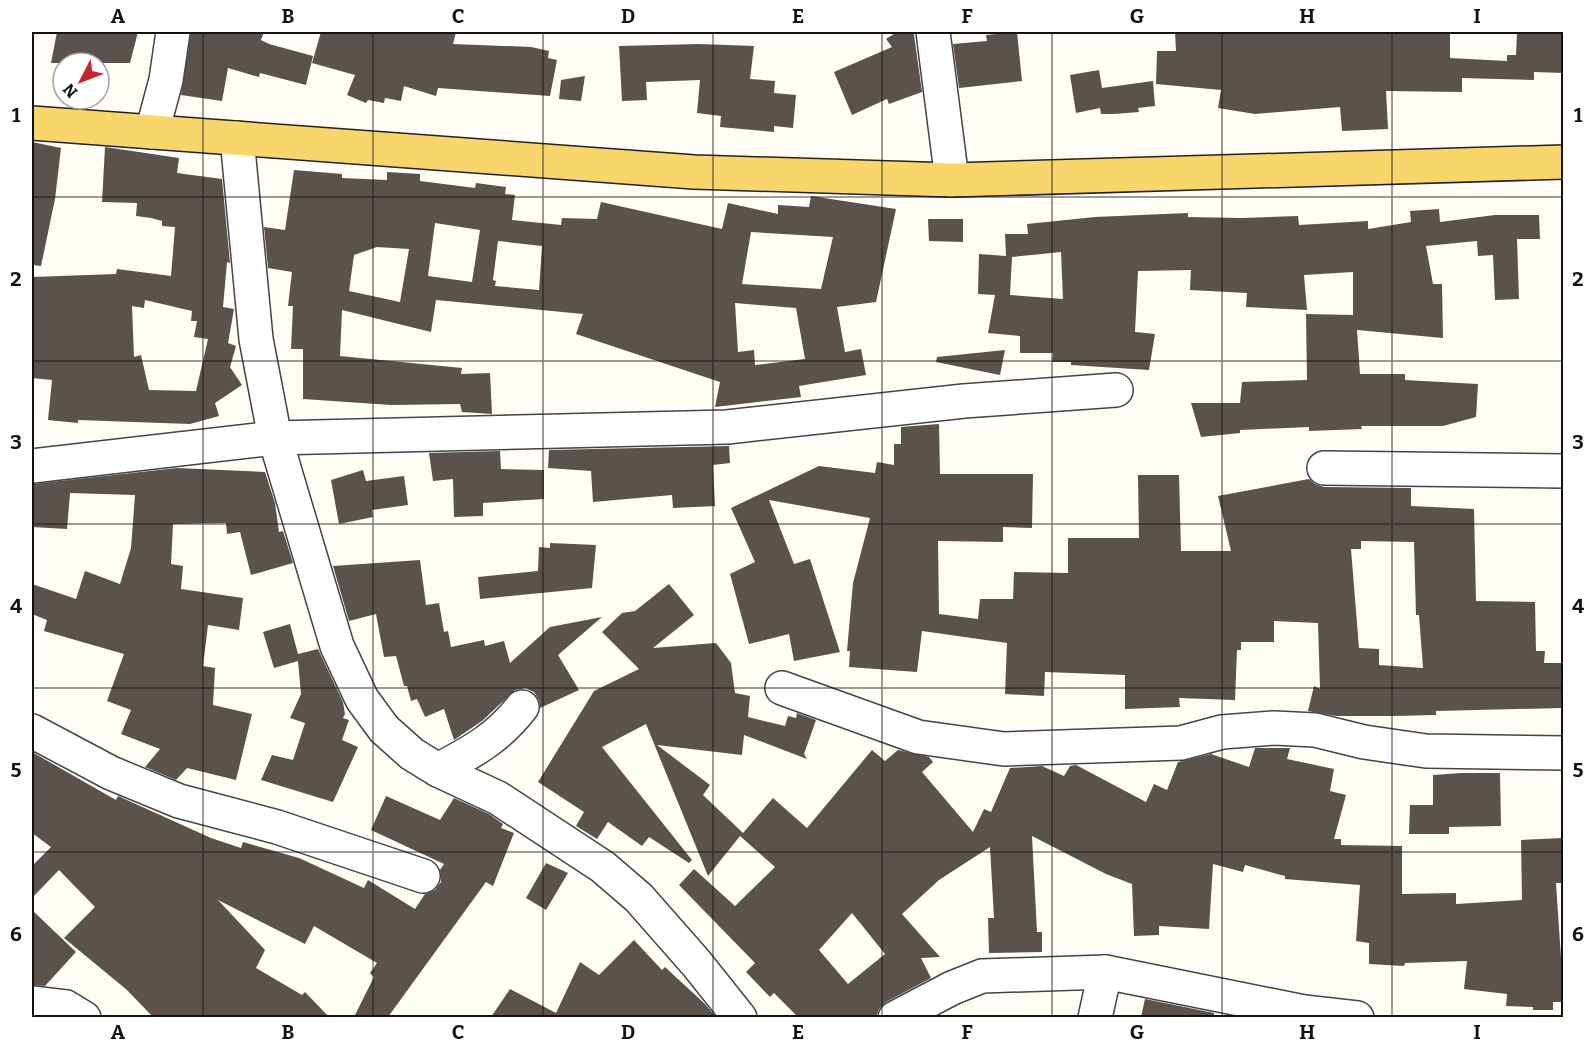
<svg xmlns="http://www.w3.org/2000/svg" width="1595" height="1049" viewBox="0 0 1595 1049" font-family="Bitter,serif">
	<style>
		.building { fill: #5a524d; fill-rule: evenodd }
		.lines { fill: none; stroke-linecap: round; stroke-linejoin: round }
		.minor-casing { stroke: #444; stroke-width: 36 }
		.major-casing { stroke: #222; stroke-width: 36 }
		.minor { stroke: #fff; stroke-width: 33 }
		.major { stroke: #f9d66b; stroke-width: 33 }
		.grid { fill: none; stroke: #111; stroke-width: 1.5; stroke-opacity: 0.55 }
		.neatline { fill: none; stroke: #111; stroke-width: 2 }
		.grid-label { font-size: 20px; text-anchor: middle; font-weight: bold; fill: #111 }
	</style>
	<rect width="100%" height="100%" fill="#fffdf5"/>
	<!-- building -->
	<g class="building">
		<polygon points="57,32 138,32 130,63 51,63"/>
		<polygon points="191,32 264,32 261,40 269,44 313,56 306,85 260,73 259,77 228,68 222,101 181,95"/>
		<polygon points="321,32 456,32 453,44 531,47 549,51 548,58 557,60 550,96 438,88 436,96 404,86 401,101 385,98 384,103 368,100 366,103 347,95 355,75 312,63"/>
		<polygon points="897,32 912,32 914,35 922,92 889,104 887,99 852,115 834,72 892,47 886,39"/>
		<polygon points="1017,32 1022,81 959,88 953,44 987,41 986,35"/>
		<polygon points="1175,32 1450,32 1450,58 1507,61 1507,55 1516,55 1517,32 1563,33 1563,73 1534,72 1534,80 1462,78 1462,92 1386,91 1388,129 1342,131 1340,107 1255,114 1218,108 1221,90 1156,84 1157,51 1176,51"/>
		<polygon points="699,44 754,46 750,79 775,81 774,93 796,95 793,128 774,126 774,132 720,127 721,116 697,113 700,80 646,82 647,100 622,101 619,46"/>
		<polygon points="1099,70 1102,88 1153,81 1155,106 1138,108 1139,112 1114,114 1101,114 1100,108 1076,113 1070,75"/>
		<polygon points="585,76 581,101 559,99 561,80"/>
		<polygon points="32,142 61,148 55,199 41,266 32,265"/>
		<path d="M105 147 179 158 177 173 222 179 230 263 227 262 223 307 234 309 228 343 236 346 230 367 242 385 215 403 219 416 190 424 78 420V423L48 420 52 380 32 378V277L116 274 117 269 171 276 175 227 162 226V221L151 218 136 216 137 203 102 202ZM145 300 192 311 191 321H197L194 337 208 339 196 391 149 390 141 355 134 357 132 306 144 308Z"/>
		<path d="M294 170 342 174V178L387 180V172L420 174V181L475 188 476 183 506 187 505 194 515 195 512 220 561 225 562 218 597 219 601 202 722 229 728 203 778 214V205L809 207 811 196 896 209 876 302 837 307 845 352 861 349 866 375 799 386 801 397 715 407 720 382 576 334 583 314 436 300 431 332 342 310 340 356 462 368 461 374 490 373 492 414 462 412 460 404 391 405 303 399V349H291L293 306H288L292 272 268 268 264 227 285 230ZM435 223 480 230 472 282 428 276ZM751 232 833 237 821 289 742 284ZM498 241 542 246 539 290 495 286 496 281 493 280ZM377 247 409 249 400 302 349 291 354 255ZM735 303 796 308 805 359 755 365 754 350 738 352Z"/>
		<path d="M1439 209 1440 222 1495 215H1539L1540 239H1517L1519 299 1495 300 1493 255 1478 256 1477 241 1426 246 1433 284H1442L1443 338 1357 330 1360 374H1405V380L1478 384 1476 417 1443 426H1361L1362 429 1309 431V427L1240 430V433L1201 437 1191 403H1240L1242 382 1307 380 1306 314 1353 315V272L1304 275 1307 310 1246 307 1247 293 1190 290 1191 270 1138 271 1135 332 1155 334 1149 370 1071 365V362H1052L1053 353H1020V336L988 333 995 295 978 294 979 254 1006 256 1005 234H1028L1027 224 1095 217 1188 213V217L1241 218 1298 216 1299 225 1368 221V229L1411 222 1410 211ZM1061 252 1063 299 1010 295 1012 257Z"/>
		<polygon points="928,219 963,219 963,242 929,241"/>
		<polygon points="1005,350 1000,375 936,362 937,357"/>
		<path d="M939 424 940 474H1033L1032 528 1003 527V542L938 541 939 614 978 619 980 599H1013L1014 572 1068 573V538H1139L1138 475H1179L1181 551H1231L1218 496 1309 479 1315 484 1324 487 1411 488V506L1474 509 1476 601 1535 602 1536 651H1545L1544 663H1561V708L1436 711V715L1393 716H1336L1308 711 1314 686 1320 689 1318 623 1274 621V642H1241V650H1237L1235 700 1179 698 1180 707 1125 709V675L1045 672 1044 696 1005 694 1007 643 922 631 917 672 849 667 850 651H847L853 583 870 518 769 500 794 564 810 559 840 652 794 661 789 634 749 644 730 574 755 562 731 508 819 466 875 473 877 462 894 465V444H901V427ZM1361 541 1414 542 1416 615H1419L1423 668 1379 665V649L1359 648 1351 549H1361Z"/>
		<polygon points="729,446 730,463 713,465 715,506 673,508 672,495 593,502 591,471 548,468 549,450"/>
		<polygon points="500,451 501,469 544,470 544,499 483,503 483,516 454,517 453,479 433,481 429,453"/>
		<polygon points="177,468 265,472 275,503 279,532 283,531 293,563 251,575 240,532 227,534 226,523 173,524 171,564 183,566 181,589 243,598 239,630 208,625 203,666 215,668 213,705 252,714 236,780 187,768 176,780 145,767 160,749 121,734 131,710 107,701 124,654 44,631 47,620 32,614 32,584 76,599 85,571 120,584 131,548 135,495 70,493 67,529 32,527 32,484"/>
		<polygon points="363,470 366,481 404,476 408,505 372,510 373,517 339,524 331,480"/>
		<polygon points="550,543 596,545 592,588 480,599 478,577 538,571 539,547 550,548"/>
		<polygon points="420,560 426,605 439,603 444,632 448,631 451,647 484,640 485,646 504,641 510,663 550,627 602,617 558,655 579,690 540,708 539,700 534,692 525,688 515,690 482,721 454,740 444,709 425,717 417,699 411,701 407,686 404,686 396,656 384,657 376,614 349,621 333,566"/>
		<path d="M669 584 694 615 653 648 716 643 731 663 735 693 750 696 748 717 785 726 788 716 796 718 797 713 816 720 804 754 807 759 744 735 742 755 657 745 710 785 703 795 743 833 773 798 807 828 872 750 885 761 898 750 929 757 933 762 922 772 973 832 984 809 991 812 1010 768 1042 766 1064 776 1070 766 1076 765 1146 802 1154 784 1167 790 1178 762 1211 754 1249 767 1255 748H1290L1287 759 1334 769 1330 791 1346 795 1334 839H1341V845L1402 846V894L1456 893V904L1522 900 1521 840 1563 838V883H1556L1561 958H1563V1002H1553V1010H1533V1007L1506 1006 1507 994 1464 989 1467 961 1405 963 1404 966 1369 964V943L1356 941 1360 885 1285 879V876L1245 865 1243 872 1213 864 1209 929 1159 926V935L1134 936 1132 884 1106 874 1032 836 1037 932H1042V952L989 953 988 918H994L990 847 939 880 902 914 940 957 921 958 931 978 886 1002 879 1009 876 1017 871 1015 868 1017H798L774 993 770 997 746 972 755 963 679 885 694 869 735 906 775 867 740 836 708 876 646 724 602 747 692 860 689 863 649 837 642 846 608 822 597 839 576 826 584 812 538 782 594 691 639 669 602 632 622 613 635 611ZM852 913 885 954 848 984 819 950Z"/>
		<polygon points="290,624 298,654 318,649 343,702 345,714 343,718 349,720 342,740 358,747 333,802 261,780 272,755 293,760 305,723 290,718 301,694 298,661 274,668 263,632"/>
		<polygon points="32,752 116,800 118,796 211,838 241,848 243,842 299,858 364,888 368,880 415,909 425,894 435,890 441,882 440,870 444,864 371,830 386,796 440,820 454,798 489,814 503,824 501,828 514,833 493,886 486,882 388,1017 354,1017 374,977 370,973 377,963 314,926 305,944 218,900 265,950 256,968 302,995 305,992 329,1017 153,1017 127,990 64,938 95,907 59,870 32,898 32,866 51,847 32,833"/>
		<polygon points="1462,773 1500,773 1501,826 1449,827 1449,834 1409,834 1410,805 1433,805 1433,775"/>
		<polygon points="546,863 568,873 546,910 526,898"/>
		<polygon points="32,910 76,952 45,986 32,985"/>
		<polygon points="634,940 662,970 665,967 705,1004 716,1017 491,1017 510,989 556,1013 580,962 599,975"/>
		<polygon points="1145,999 1214,1013 1214,1017 1141,1017"/>
	</g>
	<g class="lines">
		<!-- minor casing -->
		<g class="minor-casing">
			<g id="minor">
				<polyline points="933,32 952,180"/>
				<polyline points="152,132 166,80 173,32"/>
				<polyline points="237,138 256,339 275,438 337,646 362,699 384,729 412,754 438,770 498,798 603,867 639,898 697,964 740,1018"/>
				<polyline points="32,466 275,438 727,427 964,401 1116,390"/>
				<polyline points="1324,468 1564,471"/>
				<polyline points="782,688 918,737 1004,749 1181,743 1222,732 1274,728 1315,730 1364,742 1426,751 1564,753"/>
				<polyline points="32,731 111,773 179,801 277,827 423,876"/>
				<path d="M438 770C472 752 498 738 522 707"/>
				<polyline points="32,1003 66,1007 84,1018"/>
				<polyline points="895,1018 952,988 982,976 1105,972 1304,1012 1357,1018"/>
				<polyline points="1095,1018 1105,972"/>
			</g>
		</g>
		<!-- major casing -->
		<g class="major-casing">
			<polyline id="major" points="32,123 694,172 952,180 1564,162"/>
		</g>
		<!-- minor -->
		<use href="#minor" class="minor"/>
		<!-- major -->
		<use href="#major" class="major"/>
	</g>
	<!-- grid -->
	<path class="grid" d="M203 32V1018M373 32V1018M543 32V1018M713 32V1018M882 32V1018M1052 32V1018M1222 32V1018M1392 32V1018M32 197H1564M32 361H1564M32 524H1564M32 688H1564M32 852H1564"/>
	<!-- border -->
	<rect width="1595" height="1049" fill="none" stroke="#ffffff" stroke-width="66"/>
	<!-- north arrow -->
	<g transform="translate(81 81) rotate(228)"><circle r="28" fill="#ffffff" stroke="#a0a0a0" stroke-width="1.5"/>
	<path d="M0-4.5L10 22L0 15L-10 22Z" fill="#c4262e"/>
	<text y="-9" font-size="16" font-weight="bold" text-anchor="middle" fill="#111111">N</text>
	</g>
	<rect x="33" y="33" width="1529" height="983" class="neatline"/>
	<g class="grid-label">
		<text x="118" y="23">A</text>
		<text x="288" y="23">B</text>
		<text x="458" y="23">C</text>
		<text x="628" y="23">D</text>
		<text x="798" y="23">E</text>
		<text x="967" y="23">F</text>
		<text x="1137" y="23">G</text>
		<text x="1307" y="23">H</text>
		<text x="1477" y="23">I</text>
		<text x="16" y="122">1</text>
		<text x="1578" y="122">1</text>
		<text x="16" y="286">2</text>
		<text x="1578" y="286">2</text>
		<text x="16" y="449">3</text>
		<text x="1578" y="449">3</text>
		<text x="16" y="613">4</text>
		<text x="1578" y="613">4</text>
		<text x="16" y="777">5</text>
		<text x="1578" y="777">5</text>
		<text x="16" y="941">6</text>
		<text x="1578" y="941">6</text>
		<text x="118" y="1039">A</text>
		<text x="288" y="1039">B</text>
		<text x="458" y="1039">C</text>
		<text x="628" y="1039">D</text>
		<text x="798" y="1039">E</text>
		<text x="967" y="1039">F</text>
		<text x="1137" y="1039">G</text>
		<text x="1307" y="1039">H</text>
		<text x="1477" y="1039">I</text>
	</g>
</svg>
